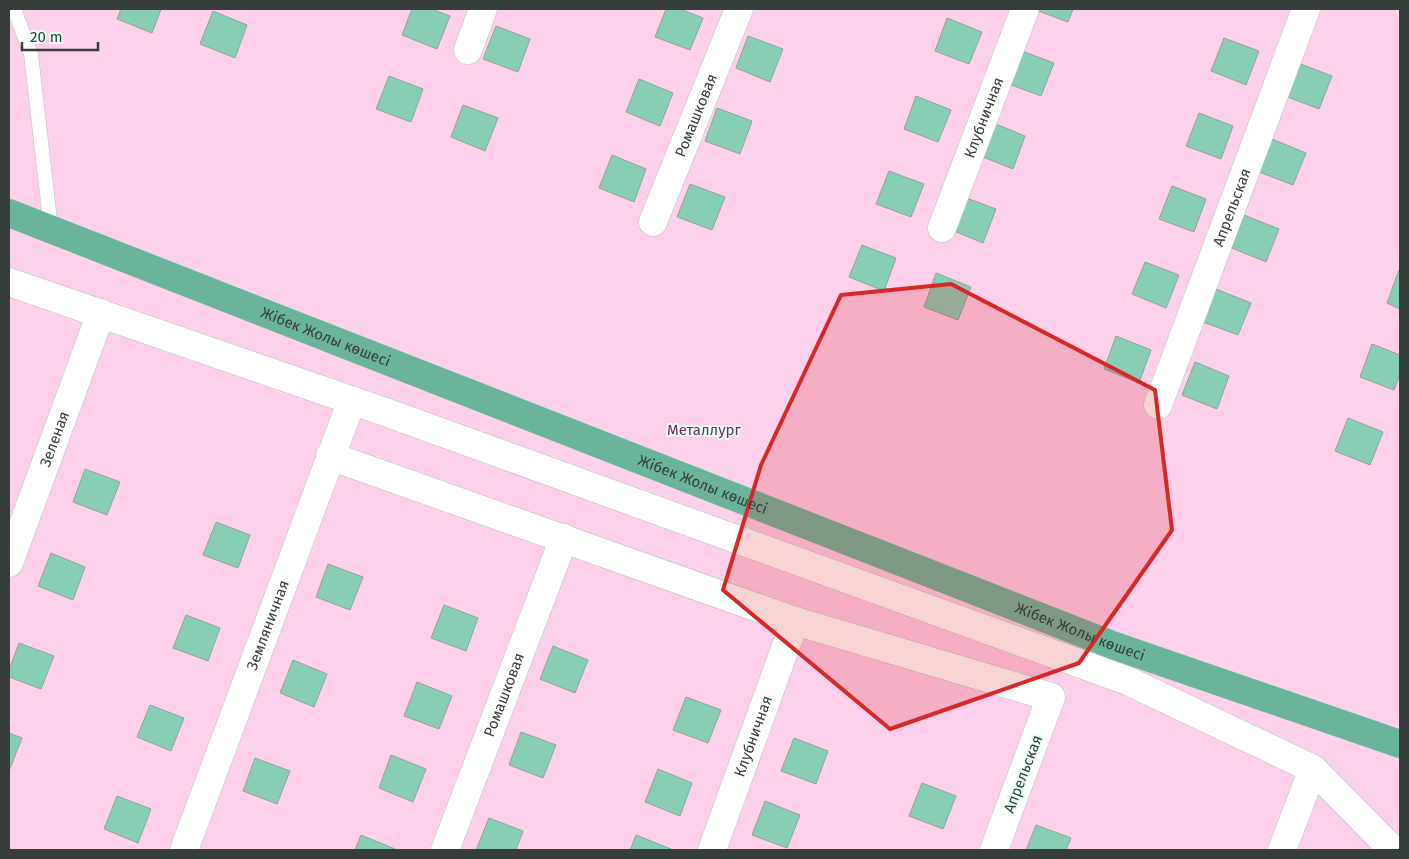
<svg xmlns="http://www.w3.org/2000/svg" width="1409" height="859" viewBox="0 0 1409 859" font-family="'Fira Sans',sans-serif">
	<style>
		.green { fill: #fed0ec }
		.building { fill: #88ceb4; stroke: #8fa39b }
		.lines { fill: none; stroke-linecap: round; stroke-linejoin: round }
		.service-casing { stroke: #b0c5bd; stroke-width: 15 }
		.minor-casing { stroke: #b0c5bd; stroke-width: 29 }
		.trunk-casing { stroke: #dbdcdc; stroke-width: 29 }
		.service { stroke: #fff; stroke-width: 14 }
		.minor { stroke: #fff; stroke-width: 28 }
		.trunk { stroke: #6ab49c; stroke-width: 28 }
		.marked { fill: #d62828; fill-opacity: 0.2; stroke: #d62828; stroke-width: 4; stroke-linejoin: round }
		.labels { text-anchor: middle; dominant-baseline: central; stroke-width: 4; stroke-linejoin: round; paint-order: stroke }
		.street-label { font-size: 15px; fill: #353e3a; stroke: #e9fef6 }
		.park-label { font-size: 15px; fill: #6d2c59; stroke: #e9fef6 }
	</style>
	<rect width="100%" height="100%" fill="#e9fef6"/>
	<!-- green -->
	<rect class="green" x="9" y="9" width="1391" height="841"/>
	<!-- building -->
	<g class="building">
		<polygon points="121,9 161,9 152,33 117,19"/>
		<polygon points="412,9 431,9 450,16 437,49 402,35"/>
		<polygon points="666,9 680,9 703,18 690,50 655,37"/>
		<polygon points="1033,9 1073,9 1068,22"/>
		<polygon points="213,11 247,25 235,58 200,44"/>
		<polygon points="947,18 982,32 969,64 935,51"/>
		<polygon points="496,26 530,39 518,72 483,59"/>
		<polygon points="748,36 783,49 770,82 736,68"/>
		<polygon points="1224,38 1259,51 1246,85 1211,71"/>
		<polygon points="1019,50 1054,63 1041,96 1006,83"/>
		<polygon points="1298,63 1332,76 1319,109 1285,96"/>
		<polygon points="389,76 423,89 411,122 376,109"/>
		<polygon points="639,79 673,93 660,126 626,112"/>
		<polygon points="916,96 951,110 938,142 904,129"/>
		<polygon points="463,105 498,118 485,151 451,137"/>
		<polygon points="717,108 752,121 740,154 705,141"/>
		<polygon points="1199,113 1233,126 1221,159 1186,146"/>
		<polygon points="991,122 1025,136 1013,169 978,155"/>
		<polygon points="1272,139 1306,153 1293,185 1259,172"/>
		<polygon points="612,155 646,169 634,202 599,188"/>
		<polygon points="889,171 924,184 911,217 876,204"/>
		<polygon points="690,184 725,197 712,230 677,217"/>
		<polygon points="1172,186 1206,199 1194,232 1159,219"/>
		<polygon points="961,196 996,209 983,243 949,229"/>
		<polygon points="1244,215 1279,229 1266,262 1232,248"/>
		<polygon points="862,245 896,258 884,291 849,277"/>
		<polygon points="1145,262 1179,275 1166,308 1132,294"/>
		<polygon points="1399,270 1400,271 1400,309 1387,303"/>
		<polygon points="936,273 971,287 958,320 924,307"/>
		<polygon points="1216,289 1251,303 1238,335 1203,322"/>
		<polygon points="1116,336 1151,350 1139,383 1104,369"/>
		<polygon points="1372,344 1400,355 1400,374 1394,390 1360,377"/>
		<polygon points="1195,362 1229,376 1217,409 1182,395"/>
		<polygon points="1348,418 1383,432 1370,465 1335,451"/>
		<polygon points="85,469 120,482 107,515 73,502"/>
		<polygon points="216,522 250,535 238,568 203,555"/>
		<polygon points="51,553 85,567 73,600 38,586"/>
		<polygon points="328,564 363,577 350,610 316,597"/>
		<polygon points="444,605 478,618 466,651 431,638"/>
		<polygon points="186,615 220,628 208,661 173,648"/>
		<polygon points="19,643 54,656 41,689 9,677 9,670"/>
		<polygon points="553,646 588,660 575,693 540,679"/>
		<polygon points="293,660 327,674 314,707 280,693"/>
		<polygon points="417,682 452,696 439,729 404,716"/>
		<polygon points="686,697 721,710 708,743 673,730"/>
		<polygon points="150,705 184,718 171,751 137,737"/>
		<polygon points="521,732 556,745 543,778 509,765"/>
		<polygon points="9,733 22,738 9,771"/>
		<polygon points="794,738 828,751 816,784 781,771"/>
		<polygon points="391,755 426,769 413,802 379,788"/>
		<polygon points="255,758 290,771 277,804 243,791"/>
		<polygon points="658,769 692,783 680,816 645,802"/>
		<polygon points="922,783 956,796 943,829 909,816"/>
		<polygon points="117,796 151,809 138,843 104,829"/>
		<polygon points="765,801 800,815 787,848 752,835"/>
		<polygon points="489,818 523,831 516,850 476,850"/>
		<polygon points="1036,825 1071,838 1066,850 1026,850"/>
		<polygon points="361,835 395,849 395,850 355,850"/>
		<polygon points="636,835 671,849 670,850 630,850"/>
	</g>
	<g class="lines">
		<!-- service casing -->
		<g class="service-casing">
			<polyline id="service" points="14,9 31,54 51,229"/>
		</g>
		<!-- minor casing -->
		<g class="minor-casing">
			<g id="minor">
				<polyline points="468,50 483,9"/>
				<path id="s1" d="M653 222 739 9"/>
				<path id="s2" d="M942 228 1025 9"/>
				<polyline points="9,282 388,413 1128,681 1313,769 1393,850"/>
				<path id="s3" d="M1158 405 1306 9"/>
				<polyline points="330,456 795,621 1051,697 994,850"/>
				<path id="s4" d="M9 563 101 313"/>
				<path id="s5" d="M184 850 352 400"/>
				<path id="s6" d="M445 850 564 538"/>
				<path id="s7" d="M712 850 795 621"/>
				<polyline points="1282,850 1313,769"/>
			</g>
		</g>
		<!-- trunk casing -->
		<g class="trunk-casing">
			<g id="trunk">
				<path id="s8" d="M9 213 1115 646 1400 744"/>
			</g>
		</g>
		<!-- service -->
		<use href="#service" class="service"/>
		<!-- minor -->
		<use href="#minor" class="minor"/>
		<!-- trunk -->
		<use href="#trunk" class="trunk"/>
	</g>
	<!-- marked area -->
	<path class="marked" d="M951 284 1155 390 1172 530 1079 663 890 729 723 590 761 465 841 295Z"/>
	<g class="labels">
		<!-- street labels -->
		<g class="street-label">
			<text stroke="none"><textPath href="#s1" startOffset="115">Ромашковая</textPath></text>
			<text stroke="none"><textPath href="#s2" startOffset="118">Клубничная</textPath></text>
			<text stroke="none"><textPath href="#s3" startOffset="211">Апрельская</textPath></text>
			<text stroke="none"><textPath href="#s8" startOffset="340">Жібек Жолы көшесі</textPath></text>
			<text stroke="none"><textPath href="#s4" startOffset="132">Зеленая</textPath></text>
			<text stroke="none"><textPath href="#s8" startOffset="745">Жібек Жолы көшесі</textPath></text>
			<text stroke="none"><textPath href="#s5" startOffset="240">Земляничная</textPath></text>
			<text stroke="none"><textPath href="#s8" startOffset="1150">Жібек Жолы көшесі</textPath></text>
			<text stroke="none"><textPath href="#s6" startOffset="166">Ромашковая</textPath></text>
			<text stroke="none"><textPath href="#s7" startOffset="121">Клубничная</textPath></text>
			<text transform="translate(1023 774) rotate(-69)">Апрельская</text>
		</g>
		<!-- park labels -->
		<g class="park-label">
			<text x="704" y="430">Металлург</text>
		</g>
	</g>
	<!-- border -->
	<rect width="1409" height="859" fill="none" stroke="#353e3a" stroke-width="20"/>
	<!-- scale -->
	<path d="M22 42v8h76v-8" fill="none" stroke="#353e3a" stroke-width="2.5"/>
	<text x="30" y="42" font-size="15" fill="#353e3a" stroke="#e9fef6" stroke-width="4" paint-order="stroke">20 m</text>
</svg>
